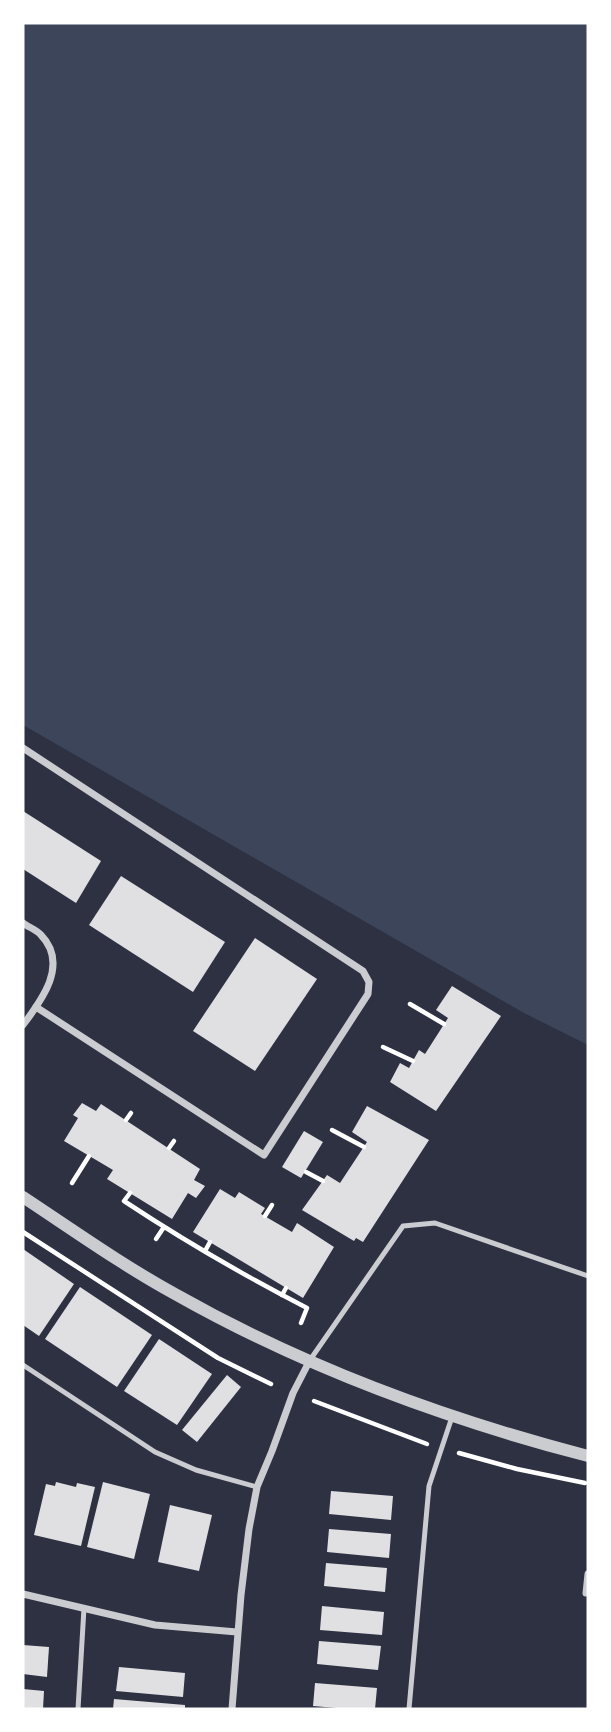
<svg xmlns="http://www.w3.org/2000/svg" width="611" height="1732" viewBox="0 0 611 1732" font-family="Georgia,serif">
	<style>
		.green { fill: #3c4559 }
		.building { fill: #e0e0e3 }
		.lines { fill: none; stroke-linecap: round; stroke-linejoin: round }
		.path { stroke: #fff; stroke-width: 4.5 }
		.service { stroke: #caccd0; stroke-width: 5 }
		.minor { stroke: #caccd0; stroke-width: 7 }
		.tertiary { stroke: #caccd0; stroke-width: 12 }
	</style>
	<rect width="100%" height="100%" fill="#2d3142"/>
	<!-- green -->
	<polygon class="green" points="23,23 588,23 588,1045 524,1013 23,725"/>
	<!-- building -->
	<g class="building">
		<polygon points="23,811 101,861 76,903 23,869"/>
		<polygon points="121,876 225,942 193,992 89,925"/>
		<polygon points="255,938 317,979 255,1071 193,1031"/>
		<polygon points="452,986 501,1016 436,1111 390,1082 400,1063 409,1068 419,1050 425,1054 448,1018 436,1010"/>
		<polygon points="82,1103 96,1111 101,1104 200,1169 194,1180 205,1186 196,1198 188,1193 172,1219 107,1179 113,1170 64,1141 78,1118 73,1115"/>
		<polygon points="367,1106 429,1140 363,1242 356,1238 354,1241 302,1210 327,1175 340,1183 367,1142 352,1132"/>
		<polygon points="304,1131 323,1142 301,1178 282,1167"/>
		<polygon points="220,1189 235,1198 239,1192 265,1208 261,1214 292,1232 297,1223 334,1247 303,1298 193,1232"/>
		<polygon points="23,1249 74,1284 39,1336 23,1325"/>
		<polygon points="80,1287 152,1335 117,1387 45,1339"/>
		<polygon points="159,1339 212,1374 177,1425 124,1391"/>
		<polygon points="227,1375 241,1387 197,1442 182,1430"/>
		<polygon points="56,1482 76,1487 77,1483 95,1487 81,1546 34,1535 46,1484 55,1486"/>
		<polygon points="103,1482 150,1494 134,1559 87,1547"/>
		<polygon points="331,1491 393,1496 391,1520 329,1514"/>
		<polygon points="170,1505 212,1515 199,1571 158,1562"/>
		<polygon points="329,1529 391,1534 389,1558 327,1552"/>
		<polygon points="326,1563 387,1568 385,1592 324,1586"/>
		<polygon points="322,1606 384,1612 382,1635 320,1630"/>
		<polygon points="319,1641 381,1646 378,1670 317,1664"/>
		<polygon points="23,1645 49,1647 47,1677 23,1674"/>
		<polygon points="119,1667 185,1673 183,1697 116,1691"/>
		<polygon points="315,1683 377,1688 375,1709 348,1709 313,1706"/>
		<polygon points="23,1689 44,1691 43,1709 23,1709"/>
		<polygon points="114,1699 185,1705 185,1709 113,1709"/>
	</g>
	<g class="lines">
		<!-- path -->
		<g class="path">
			<polyline points="410,1004 444,1024"/>
			<polyline points="383,1047 413,1061"/>
			<polyline points="126,1120 131,1113"/>
			<polyline points="332,1130 364,1147"/>
			<polyline points="169,1148 174,1141"/>
			<polyline points="306,1172 323,1181"/>
			<polyline points="72,1183 89,1156"/>
			<path d="M130 1193 124 1201C183 1240 245 1276 307 1308L301 1323"/>
			<polyline points="265,1216 272,1205"/>
			<polyline points="23,1232 218,1358 271,1384"/>
			<polyline points="156,1239 164,1227"/>
			<polyline points="205,1251 210,1242"/>
			<polyline points="282,1295 286,1288"/>
			<polyline points="314,1401 427,1444"/>
			<polyline points="459,1453 517,1469 585,1483"/>
		</g>
		<!-- service -->
		<g class="service">
			<polyline points="310,1360 403,1226 435,1223 588,1276"/>
			<polyline points="23,1365 155,1452 196,1470 257,1487"/>
			<polyline points="78,1709 84,1608"/>
			<polyline points="409,1709 429,1486 452,1417"/>
		</g>
		<!-- minor -->
		<g class="minor">
			<polyline points="23,748 363,971 369,982 368,994 264,1155 36,1007"/>
			<path d="M23 923C28 927 37 930 41 935 69 964 42 1000 23 1025"/>
			<polyline points="586,1593 588,1574"/>
			<polyline points="23,1594 155,1625 237,1632"/>
			<polyline points="232,1709 241,1595 249,1529 257,1487 272,1451 293,1393 310,1360"/>
		</g>
		<!-- tertiary -->
		<path class="tertiary" d="M23 1197C73 1230 122 1265 175 1294 304 1367 445 1419 588 1456"/>
	</g>
	<!-- border -->
	<rect width="611" height="1732" fill="none" stroke="#ffffff" stroke-width="49"/>
</svg>
